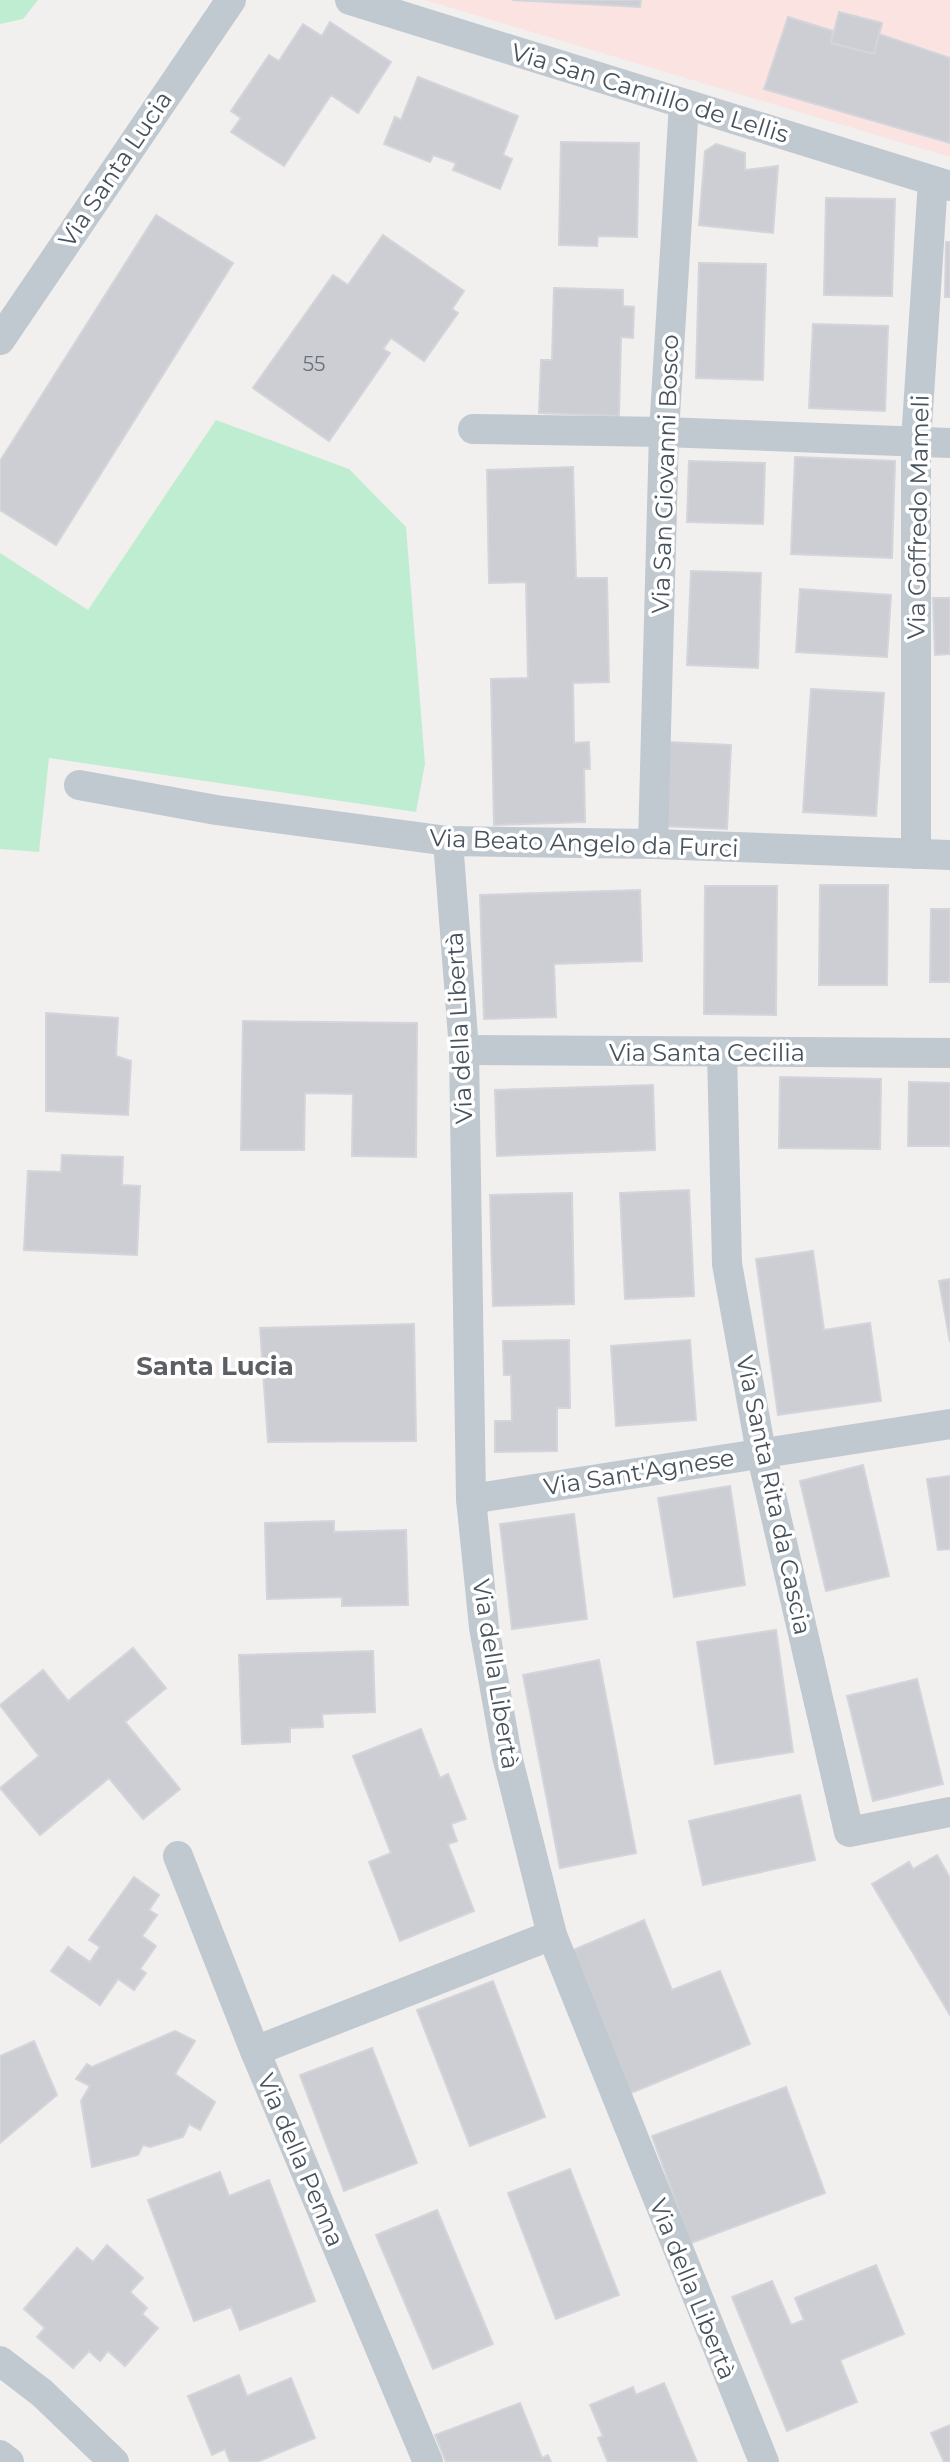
<svg xmlns="http://www.w3.org/2000/svg" width="950" height="2462" viewBox="0 0 950 2462" font-family="Montserrat,sans-serif">
	<style>
		.medical { fill: #fae3e1 }
		.green { fill: #bfedd1 }
		.building { fill: #ccced3; stroke: #d3d5da; stroke-width: 2 }
		.lines { fill: none; stroke-linecap: round; stroke-linejoin: round }
		.minor { stroke: #c0c9d0; stroke-width: 30 }
		.labels { text-anchor: middle; dominant-baseline: central; stroke-width: 7; stroke-linejoin: round; paint-order: stroke }
		.number-label { font-size: 20px; fill: #69717a }
		.street-label { font-size: 24px; fill: #48525c; stroke: #fff }
		.neighbourhood-label { font-size: 26px; font-weight: bold; fill: #5c5f64; stroke: #fff }
	</style>
	<rect width="100%" height="100%" fill="#f2efef"/>
	<!-- medical -->
	<polygon class="medical" points="425,0 950,0 950,157"/>
	<!-- green -->
	<g class="green">
		<polygon points="0,0 38,0 23,19 0,24"/>
		<polygon points="216,420 349,469 406,527 425,764 416,812 49,758 39,852 0,849 0,553 88,610"/>
	</g>
	<!-- building -->
	<g class="building">
		<polygon points="512,0 641,0 640,7"/>
		<polygon points="839,12 882,23 874,54 831,43"/>
		<polygon points="788,17 833,31 831,43 874,54 879,34 950,58 950,143 764,89"/>
		<polygon points="330,22 391,62 358,113 331,95 284,166 231,132 241,118 231,111 269,55 279,61 303,24 322,36"/>
		<polygon points="418,77 518,116 503,155 512,159 500,189 453,170 456,163 433,155 430,162 384,144 395,117 401,120"/>
		<polygon points="561,142 639,143 637,237 598,236 597,246 559,245"/>
		<polygon points="716,144 745,153 745,170 778,166 773,233 699,225 705,151"/>
		<polygon points="826,198 895,199 892,296 824,295"/>
		<polygon points="156,215 233,263 56,545 0,510 0,461"/>
		<polygon points="383,235 464,291 452,309 458,313 424,361 391,338 383,349 390,353 329,441 253,388 333,275 348,285"/>
		<polygon points="946,242 950,242 950,297 945,297"/>
		<polygon points="699,263 766,264 763,380 696,378"/>
		<polygon points="554,288 623,290 623,306 634,307 633,338 621,337 619,416 539,413 541,360 552,360"/>
		<polygon points="813,324 888,326 885,411 809,408"/>
		<polygon points="795,457 895,461 892,558 791,554"/>
		<polygon points="689,461 765,463 763,524 687,522"/>
		<polygon points="573,467 576,578 607,578 609,682 573,683 574,743 589,742 590,769 584,769 585,822 494,825 491,679 528,678 526,582 489,583 487,470"/>
		<polygon points="691,571 761,573 758,668 687,665"/>
		<polygon points="800,589 891,595 887,657 796,652"/>
		<polygon points="933,598 950,598 950,654 935,655"/>
		<polygon points="811,689 884,693 876,816 803,812"/>
		<polygon points="667,742 731,745 727,829 662,826"/>
		<polygon points="820,885 888,885 887,985 819,985"/>
		<polygon points="705,886 777,886 776,1015 704,1014"/>
		<polygon points="640,890 642,961 554,964 556,1017 484,1019 480,895"/>
		<polygon points="931,909 950,909 950,982 930,982"/>
		<polygon points="46,1013 118,1018 116,1056 131,1061 128,1115 46,1111"/>
		<polygon points="243,1021 417,1023 416,1157 352,1156 353,1094 305,1093 304,1150 241,1150"/>
		<polygon points="780,1077 881,1079 880,1149 779,1148"/>
		<polygon points="909,1082 950,1083 950,1146 908,1146"/>
		<polygon points="653,1085 655,1150 497,1156 495,1090"/>
		<polygon points="62,1155 123,1157 122,1185 140,1186 137,1255 24,1250 28,1171 61,1172"/>
		<polygon points="689,1190 694,1296 625,1299 620,1193"/>
		<polygon points="572,1193 574,1304 493,1306 490,1195"/>
		<polygon points="813,1251 824,1330 870,1323 881,1401 778,1415 756,1259"/>
		<polygon points="950,1279 950,1342 939,1281"/>
		<polygon points="414,1324 416,1441 268,1442 260,1328"/>
		<polygon points="569,1340 570,1408 557,1408 557,1451 495,1452 495,1421 512,1421 511,1375 504,1375 503,1341"/>
		<polygon points="690,1340 696,1420 616,1426 611,1346"/>
		<polygon points="863,1465 889,1576 826,1591 800,1481"/>
		<polygon points="950,1476 950,1549 938,1550 927,1479"/>
		<polygon points="730,1486 745,1585 674,1597 658,1498"/>
		<polygon points="574,1514 587,1619 512,1629 500,1524"/>
		<polygon points="334,1521 334,1532 406,1530 408,1605 342,1606 342,1597 267,1599 265,1523"/>
		<polygon points="776,1630 793,1752 715,1764 697,1642"/>
		<polygon points="133,1648 166,1688 125,1722 180,1789 143,1819 109,1778 40,1835 0,1788 39,1756 0,1705 43,1670 68,1701"/>
		<polygon points="373,1651 375,1712 322,1714 323,1727 290,1728 290,1742 242,1744 239,1655"/>
		<polygon points="599,1660 636,1853 560,1868 523,1675"/>
		<polygon points="917,1679 943,1784 873,1801 847,1696"/>
		<polygon points="421,1729 440,1778 448,1774 466,1819 451,1824 457,1841 448,1844 474,1911 400,1941 369,1862 391,1853 353,1756"/>
		<polygon points="800,1795 815,1860 703,1885 689,1821"/>
		<polygon points="937,1855 950,1878 950,2015 872,1884 909,1862 913,1869"/>
		<polygon points="134,1877 159,1895 149,1910 157,1915 142,1936 156,1946 140,1969 146,1973 134,1990 118,1979 100,2005 51,1971 68,1947 90,1962 100,1947 89,1940"/>
		<polygon points="644,1920 672,1990 720,1971 750,2044 631,2093 573,1950"/>
		<polygon points="493,1981 545,2117 470,2146 417,2010"/>
		<polygon points="175,2031 195,2041 175,2074 215,2102 200,2130 189,2124 183,2137 150,2147 143,2145 138,2155 92,2167 81,2101 90,2086 76,2079 87,2064 92,2067"/>
		<polygon points="34,2041 57,2095 0,2143 0,2056"/>
		<polygon points="372,2048 417,2163 344,2191 300,2075"/>
		<polygon points="786,2087 825,2193 691,2243 652,2136"/>
		<polygon points="570,2169 619,2295 556,2319 508,2193"/>
		<polygon points="220,2172 229,2196 269,2180 315,2301 240,2330 231,2307 194,2321 148,2200"/>
		<polygon points="437,2210 493,2344 433,2369 376,2235"/>
		<polygon points="107,2245 143,2278 130,2292 147,2308 142,2314 158,2328 125,2366 108,2351 100,2361 89,2351 73,2368 37,2337 45,2328 24,2309 77,2248 93,2262"/>
		<polygon points="876,2265 904,2334 840,2360 857,2402 787,2431 732,2297 772,2281 791,2325 804,2320 795,2298"/>
		<polygon points="239,2375 247,2396 291,2378 315,2438 257,2462 230,2462 225,2449 212,2455 188,2396"/>
		<polygon points="664,2383 697,2462 608,2462 598,2438 603,2436 590,2405 633,2387 636,2395"/>
		<polygon points="520,2403 542,2458 548,2455 551,2462 446,2462 435,2435"/>
		<polygon points="950,2425 950,2462 944,2462 931,2433"/>
	</g>
	<g class="lines">
		<!-- minor -->
		<g class="minor">
			<polyline points="350,0 950,186"/>
			<polyline points="0,340 231,0"/>
			<polyline points="473,429 664,432 950,443"/>
			<polyline points="79,785 216,810 448,841 653,844 950,855"/>
			<polyline points="448,841 464,1050 471,1499 484,1627 507,1756 552,1935 764,2462"/>
			<polyline points="653,844 664,432 684,104"/>
			<polyline points="916,854 916,441 933,181"/>
			<polyline points="464,1050 950,1053"/>
			<polyline points="722,1052 727,1264 761,1452 849,1832 950,1812"/>
			<polyline points="471,1499 950,1424"/>
			<polyline points="178,1856 255,2051 428,2462"/>
			<polyline points="255,2051 552,1935"/>
			<polyline points="0,2361 42,2393 114,2462"/>
			<polyline points="0,2455 9,2462"/>
		</g>
	</g>
	<g class="labels">
		<!-- number labels -->
		<g class="number-label">
			<text x="314" y="364">55</text>
		</g>
		<!-- street labels -->
		<g class="street-label">
			<text transform="translate(650 93) rotate(17)">Via San Camillo de Lellis</text>
			<text transform="translate(115 169) rotate(-56)">Via Santa Lucia</text>
			<text transform="translate(665 474) rotate(-88)">Via San Giovanni Bosco</text>
			<text transform="translate(918 517) rotate(-89)">Via Goffredo Mameli</text>
			<text transform="translate(584 843) rotate(2)">Via Beato Angelo da Furci</text>
			<text transform="translate(459 1028) rotate(-93)">Via della Libertà</text>
			<text x="707" y="1052">Via Santa Cecilia</text>
			<text transform="translate(639 1472) rotate(-9)">Via Sant'Agnese</text>
			<text transform="translate(774 1495) rotate(78)">Via Santa Rita da Cascia</text>
			<text transform="translate(496 1674) rotate(81)">Via della Libertà</text>
			<text transform="translate(301 2160) rotate(67)">Via della Penna</text>
			<text transform="translate(693 2289) rotate(68)">Via della Libertà</text>
		</g>
		<!-- neighbourhood labels -->
		<g class="neighbourhood-label">
			<text x="215" y="1366">Santa Lucia</text>
		</g>
	</g>
</svg>
